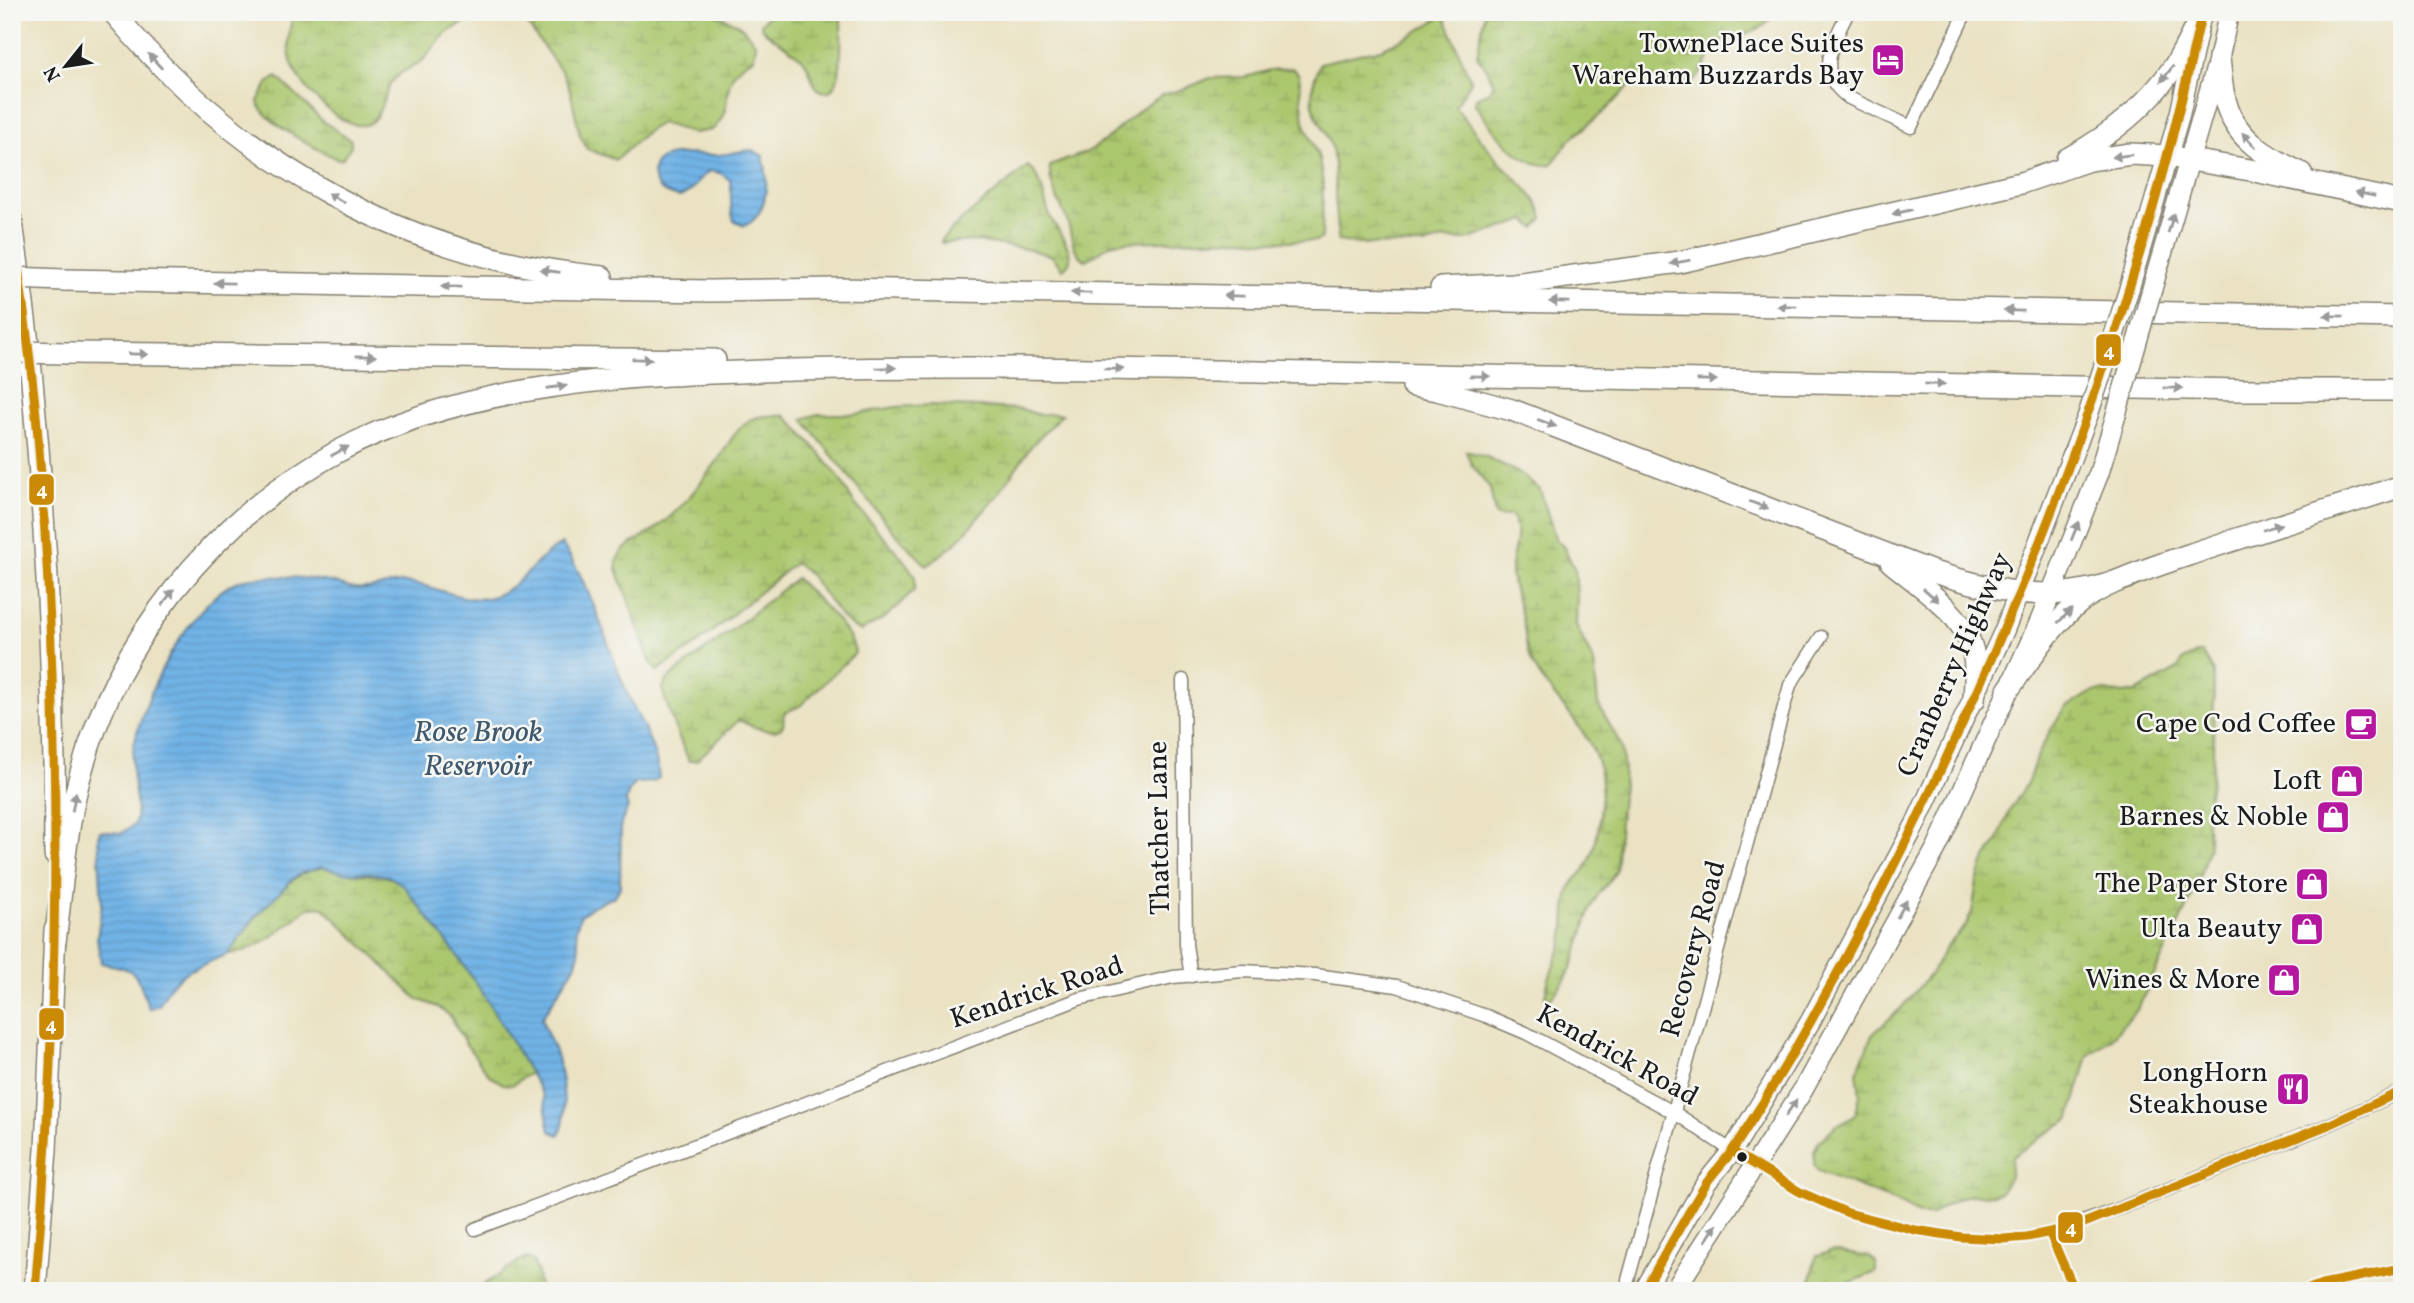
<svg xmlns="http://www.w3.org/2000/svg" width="2414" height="1303" viewBox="0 0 2414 1303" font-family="Vollkorn,serif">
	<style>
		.wetland { fill: url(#wetland-marsh); stroke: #647245; stroke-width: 2 }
		.water { fill: url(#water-rules); stroke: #466881; stroke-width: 2 }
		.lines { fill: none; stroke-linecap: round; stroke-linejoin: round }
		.street-casing { stroke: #837f70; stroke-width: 15 }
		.primary-casing { stroke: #837f70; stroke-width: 22 }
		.highway-casing { stroke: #837f70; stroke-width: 24 }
		.street { stroke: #fff; stroke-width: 12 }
		.primary { stroke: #fff; stroke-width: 19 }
		.highway { stroke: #fff; stroke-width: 21 }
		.primary-bridge-casing { stroke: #837f70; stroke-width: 22; stroke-linecap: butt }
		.highway-bridge-casing { stroke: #837f70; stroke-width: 24; stroke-linecap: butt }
		.primary-bridge { stroke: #fff; stroke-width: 19 }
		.highway-bridge { stroke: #fff; stroke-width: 21 }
		.bus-1-casing { stroke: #f6f6f2; stroke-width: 14 }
		.bus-1 { stroke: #cb8a06; stroke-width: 9 }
		.oneway { fill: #999 }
		.bus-dot { fill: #1c1c1c; stroke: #f6f6f2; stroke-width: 2.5 }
		.labels { text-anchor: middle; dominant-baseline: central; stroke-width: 5; stroke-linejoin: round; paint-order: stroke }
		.poi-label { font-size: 28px; fill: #1c1c1c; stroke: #f6f6f2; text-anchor: end }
		.street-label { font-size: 28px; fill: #1c1c1c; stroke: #f6f6f2 }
		.water-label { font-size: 30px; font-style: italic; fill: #3e586d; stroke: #f6f6f2 }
		.line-badge { stroke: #f6f6f2; stroke-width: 2.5 }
		.badge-label { font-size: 19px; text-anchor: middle; font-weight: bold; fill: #fff }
	</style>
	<defs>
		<pattern id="wetland-marsh" width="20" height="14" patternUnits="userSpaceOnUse" patternTransform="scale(1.75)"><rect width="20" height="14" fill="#abc76e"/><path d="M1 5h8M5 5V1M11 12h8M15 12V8" fill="none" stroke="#93aa5f"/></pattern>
		<pattern id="water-rules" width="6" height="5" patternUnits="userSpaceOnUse" patternTransform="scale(1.75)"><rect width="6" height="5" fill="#71b3e6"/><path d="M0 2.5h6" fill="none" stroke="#6199c5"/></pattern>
	</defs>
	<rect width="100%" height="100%" fill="#f6f6f2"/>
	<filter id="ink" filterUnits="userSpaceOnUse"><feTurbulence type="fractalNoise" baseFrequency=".0143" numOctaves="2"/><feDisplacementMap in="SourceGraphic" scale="14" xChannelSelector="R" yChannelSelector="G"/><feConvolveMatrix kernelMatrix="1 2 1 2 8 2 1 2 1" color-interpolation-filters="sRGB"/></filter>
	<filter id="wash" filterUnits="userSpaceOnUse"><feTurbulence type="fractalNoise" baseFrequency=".00686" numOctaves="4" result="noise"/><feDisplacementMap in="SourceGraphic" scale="28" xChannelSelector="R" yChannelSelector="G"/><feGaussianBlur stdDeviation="1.57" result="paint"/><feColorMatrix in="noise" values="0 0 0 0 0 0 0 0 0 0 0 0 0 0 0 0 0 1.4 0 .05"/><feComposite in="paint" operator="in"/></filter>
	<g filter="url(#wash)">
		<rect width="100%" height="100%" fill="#eae2c3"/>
		<!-- wetland -->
		<g class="wetland">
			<path d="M294 12H484C472 20 458 25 447 33 436 41 431 54 422 61 412 68 398 72 391 83 384 94 381 118 368 124 348 132 317 101 306 87 286 64 285 41 294 12Z"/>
			<path d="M515 12H711L736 23 744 29 756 44 754 58C712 77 740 107 712 130L693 133 661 123 646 132 616 160 587 149 580 135 570 90 564 75 524 20Z"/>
			<path d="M776 12H841C840 25 848 103 820 90 811 86 811 69 805 62 793 49 775 40 762 29L761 24 765 18Z"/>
			<path d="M1485 12H1773C1768 34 1738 32 1721 43 1706 53 1707 73 1691 83L1649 78 1630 85 1606 110 1570 140 1551 165C1520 168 1491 128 1475 104L1476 98 1487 93 1494 85 1487 69 1477 56Z"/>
			<path d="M1444 15 1471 82 1455 106C1468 123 1482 141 1496 158 1510 174 1541 198 1543 219L1535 228 1526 220 1466 240 1444 239 1424 245 1355 244 1339 241C1332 211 1338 179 1332 149 1329 136 1322 127 1316 115 1309 98 1313 79 1320 63L1381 49 1413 34Z"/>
			<path d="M1292 68 1299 75 1304 122 1319 158 1323 183 1322 238 1317 241H1263L1243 239 1122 242 1113 243 1086 260C1071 253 1072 234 1067 220 1060 203 1048 185 1050 166L1087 152 1104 141 1141 109 1162 95 1187 88 1210 78 1246 77 1270 70Z"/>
			<path d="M277 77 324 122 351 140V146L342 159H337C318 149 261 122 258 101L269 82Z"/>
			<path d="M1028 166C1043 178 1043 200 1050 216 1056 229 1068 241 1070 256 1071 262 1068 265 1063 269L1052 256 1031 250 977 241 941 243V240L963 219Z"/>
			<polygon points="930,405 1022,409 1036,414 1062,414 1032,445 997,496 956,543 927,566 892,530 803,419 818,414 855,414 896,407"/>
			<path d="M785 415 818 451 838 476 854 503 903 559 915 576V589L886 617 861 631C835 623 820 576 795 563L697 644 657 671 650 661 617 569C613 549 638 541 651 532 679 513 698 487 718 460 727 447 734 431 748 421 757 415 773 416 785 415Z"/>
			<path d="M1466 451 1487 457 1519 473 1540 490 1556 540 1563 546 1575 570 1577 595 1576 625 1594 663 1598 704 1621 745 1624 770 1616 871C1610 884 1597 892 1592 906 1579 939 1577 975 1548 1000L1545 997C1548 973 1557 962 1563 941 1567 924 1564 904 1570 888 1573 879 1582 875 1586 867 1600 843 1605 789 1598 763 1586 720 1534 686 1526 644 1525 637 1525 630 1523 623 1520 604 1510 586 1511 566 1513 550 1523 527 1510 515L1500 517 1495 515 1490 488 1471 464Z"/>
			<path d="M796 578C812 595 853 630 855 653L800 706 784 713C783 717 784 721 783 725 777 739 747 724 739 720L697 760 689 761 674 726 662 689 669 678 733 629Z"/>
			<path d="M2197 653H2202L2214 672 2213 763 2206 818 2209 846 2196 888 2137 1010 2110 1039 2088 1056 2070 1118 2012 1157 2010 1176 2001 1192C1991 1196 1983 1194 1973 1195 1957 1196 1944 1206 1932 1215H1921L1892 1200 1818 1171 1814 1165V1151L1818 1143 1836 1125 1852 1118 1856 1113 1860 1094 1857 1072 1872 1035 1902 1007 1931 973 1945 949 1966 925 1972 912 1977 882 1983 863 1998 840 2009 812 2028 782 2035 761 2050 731 2066 707 2093 692 2105 691 2124 694 2136 692 2178 669 2183 660Z"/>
			<path d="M322 867C332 868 340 872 350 873 368 876 382 873 400 881L454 951 486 998 530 1073 512 1085 503 1084 489 1075 465 1043 450 1016 438 1007 417 999 323 907 317 906 308 908C286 926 258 952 228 954 247 928 289 869 322 867Z"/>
			<polygon points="1832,1251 1870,1257 1876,1263 1876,1272 1846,1284 1843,1291 1809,1291 1814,1263 1817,1256"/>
			<polygon points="528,1258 533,1261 538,1273 539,1291 475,1291 519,1261"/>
		</g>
		<!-- water -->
		<g class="water">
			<path d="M752 150 763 156C769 179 769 215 744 226L734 221C729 209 732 194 730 180L720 173 710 171C695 179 697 192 679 197 668 194 658 192 654 179 646 145 701 156 719 155 730 154 741 150 752 150Z"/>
			<path d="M562 544C592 588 605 639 625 688 637 717 657 746 659 778L652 782 636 783 629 791 626 801 628 808 621 823 620 887 615 896 593 906 580 916 576 929 579 953 575 966 542 1018C544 1030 550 1038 554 1049 561 1067 570 1120 559 1135L550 1131 543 1095 486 998 454 951 403 885 388 876 369 873H345L322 867 302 873 294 878 254 918 228 954 186 972 171 985 159 1005 149 1009C136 975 142 970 101 963L97 938 102 904 98 836 100 831 122 833 135 824C140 803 131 783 132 761 134 711 195 583 251 578 280 575 307 577 335 583 342 585 348 589 356 589 372 591 387 583 403 583 432 582 462 605 491 597 522 588 535 557 562 544Z"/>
		</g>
	</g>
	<g filter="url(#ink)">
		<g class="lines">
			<!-- street casing -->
			<g class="street-casing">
				<g id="street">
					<path d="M1848 12C1834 42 1813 73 1849 98L1911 127 1966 12"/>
					<polyline points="1183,680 1186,945 1191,976"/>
					<polyline points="475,1229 1079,999 1173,977 1243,971 1315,975 1397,986 1486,1016 1526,1033 1675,1113 1753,1165"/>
					<polyline points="2050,1234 2121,1208 2328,1125 2402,1091"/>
					<polyline points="1628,1280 1790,685 1821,637"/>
				</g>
			</g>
			<!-- primary casing -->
			<g class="primary-casing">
				<g id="primary">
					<polyline points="2129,289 2180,113 2198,30"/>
					<polyline points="2152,289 2220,54 2229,12"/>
					<polyline points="1644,1291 1706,1183 1732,1151 1810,1022 1915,825 2004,631 2088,415"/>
					<polyline points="1674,1291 1803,1090 1937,847 2040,621 2099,473 2116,415"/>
				</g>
			</g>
			<!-- highway casing -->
			<g class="highway-casing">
				<g id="highway">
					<path d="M113 12C238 164 406 258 602 277"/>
					<path d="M2219 58C2221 73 2221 89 2226 103 2236 140 2269 158 2301 173"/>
					<path d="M2067 159C2108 137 2146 107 2173 68 2184 52 2192 33 2201 16"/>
					<path d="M12 222C19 275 27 328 32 381 47 539 55 697 55 855"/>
					<polyline points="64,280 711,291 838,289 2402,317"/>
					<polyline points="1441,288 1513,284 1680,262 2021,183 2089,160 2131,154 2167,156 2250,170 2402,202"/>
					<polyline points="70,353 715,360"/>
					<path d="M1413 386 1437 390 1512 410 1933 572C1983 587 2032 601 2085 590 2099 588 2113 582 2127 578"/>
					<path d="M1891 562C1916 583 1961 612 1971 645 1977 662 1975 682 1974 700"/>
					<path d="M2008 690C2030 660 2050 626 2079 603 2108 580 2168 562 2203 550 2269 529 2335 507 2402 486"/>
					<path d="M55 942C62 889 65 833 79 780 115 641 211 521 337 452 471 379 642 375 792 370 969 365 1145 370 1322 373 1629 379 1936 384 2242 390H2402"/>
					<polyline points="35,1291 46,1150 55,930"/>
				</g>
			</g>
			<!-- street -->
			<use href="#street" class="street"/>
			<!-- primary -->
			<use href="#primary" class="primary"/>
			<!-- highway -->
			<use href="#highway" class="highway"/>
			<!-- primary-bridge casing -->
			<g class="primary-bridge-casing">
				<g id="primary-bridge">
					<polyline points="2088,415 2129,289"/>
					<polyline points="2116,415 2152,289"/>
				</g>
			</g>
			<!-- highway-bridge casing -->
			<g class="highway-bridge-casing">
				<g id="highway-bridge">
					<polyline points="12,278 64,280"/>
					<polyline points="12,352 70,353"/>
				</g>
			</g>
			<!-- primary-bridge -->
			<use href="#primary-bridge" class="primary-bridge"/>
			<!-- highway-bridge -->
			<use href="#highway-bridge" class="highway-bridge"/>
			<!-- bus-1 casing -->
			<g class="bus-1-casing">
				<g id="bus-1">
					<path d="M12 224C22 295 32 366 38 437 62 721 60 1007 35 1291"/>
					<polyline points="1732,1151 1800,1192 1848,1213 1915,1230 1961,1237 2004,1239 2027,1237 2074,1227 2328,1125 2402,1091"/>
					<polyline points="2050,1234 2075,1291"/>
					<path d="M1644 1291C1664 1256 1683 1221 1704 1187 1712 1173 1725 1162 1734 1148 1761 1107 1787 1064 1811 1021 1988 705 2125 366 2202 12"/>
					<polyline points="2304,1291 2322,1284 2402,1268"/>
				</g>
			</g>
			<!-- bus-1 -->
			<use href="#bus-1" class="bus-1"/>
		</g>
		<!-- one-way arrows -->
		<defs><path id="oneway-solid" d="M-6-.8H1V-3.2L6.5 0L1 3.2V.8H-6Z" transform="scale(1.75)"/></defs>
		<g class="oneway">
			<use href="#oneway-solid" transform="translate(155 61) rotate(-133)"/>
			<use href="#oneway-solid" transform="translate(2167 74) rotate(128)"/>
			<use href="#oneway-solid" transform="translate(2249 140) rotate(-133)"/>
			<use href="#oneway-solid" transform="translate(2122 156) rotate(173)"/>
			<use href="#oneway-solid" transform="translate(2365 194) rotate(-167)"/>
			<use href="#oneway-solid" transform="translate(336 198) rotate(-152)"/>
			<use href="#oneway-solid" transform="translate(1902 212) rotate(167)"/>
			<use href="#oneway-solid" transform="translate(2171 223) rotate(-74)"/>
			<use href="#oneway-solid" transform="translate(1680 262) rotate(170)"/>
			<use href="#oneway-solid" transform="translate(550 271) rotate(-172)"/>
			<use href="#oneway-solid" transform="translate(224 283) rotate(-179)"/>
			<use href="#oneway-solid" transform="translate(451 287) rotate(-179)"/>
			<use href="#oneway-solid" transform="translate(1081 293) rotate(-179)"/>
			<use href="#oneway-solid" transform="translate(1234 296) rotate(-179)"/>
			<use href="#oneway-solid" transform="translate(1559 302) rotate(-179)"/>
			<use href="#oneway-solid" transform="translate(1787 306) rotate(-179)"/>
			<use href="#oneway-solid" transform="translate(2014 311) rotate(-179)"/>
			<use href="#oneway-solid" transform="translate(2334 316) rotate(-179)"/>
			<use href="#oneway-solid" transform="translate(138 354) rotate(1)"/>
			<use href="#oneway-solid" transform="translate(366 356) rotate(1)"/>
			<use href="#oneway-solid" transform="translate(642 359) rotate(1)"/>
			<use href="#oneway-solid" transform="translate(886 368) rotate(-1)"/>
			<use href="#oneway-solid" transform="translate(1114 369) rotate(1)"/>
			<use href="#oneway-solid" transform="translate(1480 376) rotate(1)"/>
			<use href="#oneway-solid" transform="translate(1707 380) rotate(1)"/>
			<use href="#oneway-solid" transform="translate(1935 384) rotate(1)"/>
			<use href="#oneway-solid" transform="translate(557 387) rotate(-8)"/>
			<use href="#oneway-solid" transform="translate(2173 388) rotate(1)"/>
			<use href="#oneway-solid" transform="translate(1547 423) rotate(21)"/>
			<use href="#oneway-solid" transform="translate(340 451) rotate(-28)"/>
			<use href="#oneway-solid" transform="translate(1759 505) rotate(21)"/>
			<use href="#oneway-solid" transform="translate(2272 527) rotate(-18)"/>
			<use href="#oneway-solid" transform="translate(2075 531) rotate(-68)"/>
			<use href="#oneway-solid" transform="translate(1931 595) rotate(41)"/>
			<use href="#oneway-solid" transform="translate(168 597) rotate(-53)"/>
			<use href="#oneway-solid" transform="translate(2065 616) rotate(-44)"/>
			<use href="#oneway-solid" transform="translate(74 802) rotate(-79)"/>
			<use href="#oneway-solid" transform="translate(1902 909) rotate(-61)"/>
			<use href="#oneway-solid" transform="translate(1791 1108) rotate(-56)"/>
			<use href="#oneway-solid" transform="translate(1711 1233) rotate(-57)"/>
		</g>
	</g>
	<!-- icons -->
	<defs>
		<g id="hotel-square" transform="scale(1.75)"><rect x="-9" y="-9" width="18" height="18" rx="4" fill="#b5179e" stroke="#f6f6f2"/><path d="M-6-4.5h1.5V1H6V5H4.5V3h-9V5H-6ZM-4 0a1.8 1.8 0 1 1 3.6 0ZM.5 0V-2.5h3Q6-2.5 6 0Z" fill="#fff"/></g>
		<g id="cafe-square" transform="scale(1.75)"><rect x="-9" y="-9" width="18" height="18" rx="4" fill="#b5179e" stroke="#f6f6f2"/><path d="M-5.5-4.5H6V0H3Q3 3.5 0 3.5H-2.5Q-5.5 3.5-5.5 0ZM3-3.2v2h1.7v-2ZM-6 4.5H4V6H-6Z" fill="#fff"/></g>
		<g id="shop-square" transform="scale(1.75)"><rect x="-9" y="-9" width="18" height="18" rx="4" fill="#b5179e" stroke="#f6f6f2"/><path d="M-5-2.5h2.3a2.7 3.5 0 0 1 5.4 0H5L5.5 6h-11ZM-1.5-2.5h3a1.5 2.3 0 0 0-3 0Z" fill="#fff"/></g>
		<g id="restaurant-square" transform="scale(1.75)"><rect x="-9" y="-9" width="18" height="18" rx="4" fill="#b5179e" stroke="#f6f6f2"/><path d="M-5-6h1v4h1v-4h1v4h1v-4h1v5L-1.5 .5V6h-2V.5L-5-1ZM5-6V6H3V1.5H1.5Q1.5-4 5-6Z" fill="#fff"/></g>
	</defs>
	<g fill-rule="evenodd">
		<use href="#hotel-square" x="1888" y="60"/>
		<use href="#cafe-square" x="2361" y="724"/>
		<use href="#shop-square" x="2347" y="781"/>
		<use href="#shop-square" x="2333" y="817"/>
		<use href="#shop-square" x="2312" y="884"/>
		<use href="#shop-square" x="2307" y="929"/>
		<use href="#shop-square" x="2284" y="980"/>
		<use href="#restaurant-square" x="2293" y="1089"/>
	</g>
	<!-- markers -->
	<circle class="bus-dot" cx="1742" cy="1157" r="6"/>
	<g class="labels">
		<!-- poi labels -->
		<g class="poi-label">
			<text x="1864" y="44">TownePlace Suites<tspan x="1864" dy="32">Wareham Buzzards Bay</tspan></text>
			<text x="2336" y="724">Cape Cod Coffee</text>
			<text x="2322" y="781">Loft</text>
			<text x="2308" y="817">Barnes &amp; Noble</text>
			<text x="2288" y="884">The Paper Store</text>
			<text x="2282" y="929">Ulta Beauty</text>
			<text x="2260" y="980">Wines &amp; More</text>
			<text x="2268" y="1073">LongHorn<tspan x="2268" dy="32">Steakhouse</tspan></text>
		</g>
		<!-- street labels -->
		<g class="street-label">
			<text transform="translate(1955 665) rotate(-66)">Cranberry Highway</text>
			<text transform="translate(1160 828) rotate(-91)">Thatcher Lane</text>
			<text transform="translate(1694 949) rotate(-75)">Recovery Road</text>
			<text transform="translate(1037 993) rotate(-18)">Kendrick Road</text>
			<text transform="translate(1617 1056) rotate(29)">Kendrick Road</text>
		</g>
		<!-- water labels -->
		<g class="water-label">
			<text x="478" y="733">Rose Brook<tspan x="478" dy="34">Reservoir</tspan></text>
		</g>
	</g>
	<g class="line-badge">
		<rect x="2095" y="333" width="27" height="34" rx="7" fill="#cb8a06"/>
		<rect x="28" y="473" width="27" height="33" rx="7" fill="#cb8a06"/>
		<rect x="38" y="1007" width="27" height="34" rx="7" fill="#cb8a06"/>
		<rect x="2057" y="1211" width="27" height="33" rx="7" fill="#cb8a06"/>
	</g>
	<g class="badge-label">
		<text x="2109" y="357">4</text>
		<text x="42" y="496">4</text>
		<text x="51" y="1031">4</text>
		<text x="2071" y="1234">4</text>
	</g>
	<!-- margin -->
	<rect width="2414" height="1303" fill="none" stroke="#f6f6f2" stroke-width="42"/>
	<!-- north arrow -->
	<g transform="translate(66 66) rotate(240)" stroke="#f6f6f2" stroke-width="5" paint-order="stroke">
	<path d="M0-5L12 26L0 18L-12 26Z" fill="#1c1c1c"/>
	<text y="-10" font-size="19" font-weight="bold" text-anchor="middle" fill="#1c1c1c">N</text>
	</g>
</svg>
